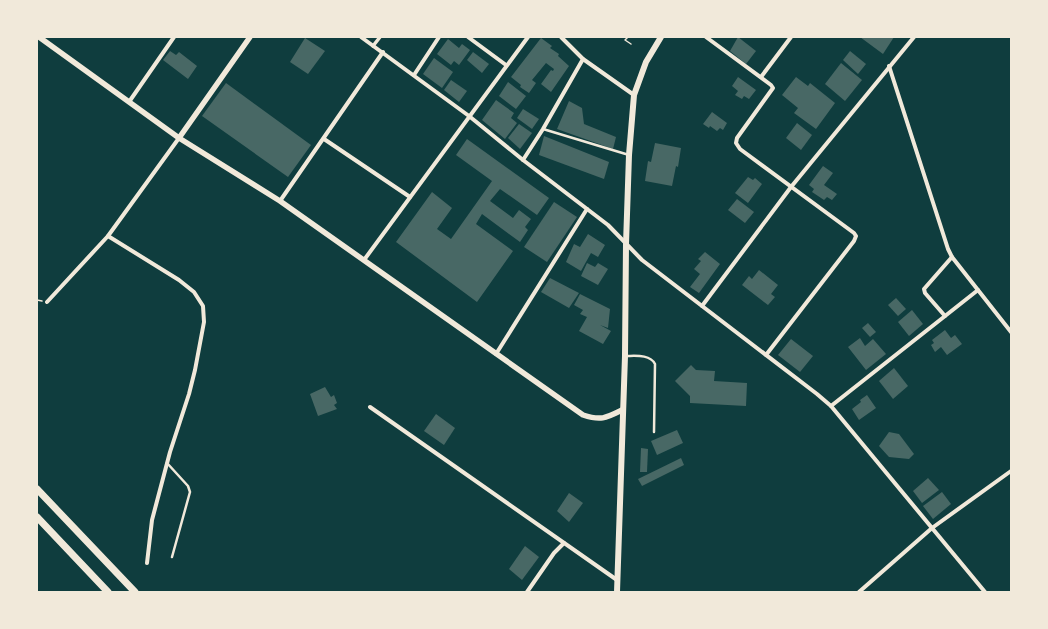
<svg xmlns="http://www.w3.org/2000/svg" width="1048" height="629" viewBox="0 0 1048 629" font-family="'DM Sans',sans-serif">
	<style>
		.building { fill: #486865 }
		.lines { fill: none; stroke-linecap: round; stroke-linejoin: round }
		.path { stroke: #f1e9da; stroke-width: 1.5 }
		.service { stroke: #f1e9da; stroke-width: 2.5 }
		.pedestrian { stroke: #f1e9da; stroke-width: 3.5 }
		.minor { stroke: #f1e9da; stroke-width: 4 }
		.tertiary { stroke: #f1e9da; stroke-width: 5.5 }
		.secondary { stroke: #f1e9da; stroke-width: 6 }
		.primary { stroke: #f1e9da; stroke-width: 7 }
	</style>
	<rect width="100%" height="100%" fill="#0f3d3e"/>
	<!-- building -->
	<g class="building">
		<polygon points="738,37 756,51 746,64 730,51"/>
		<polygon points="860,37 894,37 883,54"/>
		<polygon points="305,38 325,51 308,74 290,62"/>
		<polygon points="541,38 552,46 550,48 559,54 558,56 569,66 551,92 541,84 551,70 553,71 554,69 546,63 532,80 536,83 529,93 520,87 521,85 511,77"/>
		<polygon points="448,39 459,48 462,44 470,50 459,65 454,61 451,65 437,54"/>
		<polygon points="170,51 176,55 179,52 197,66 188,79 163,60"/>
		<polygon points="850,51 866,64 858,74 843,60"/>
		<polygon points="473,52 489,64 482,73 467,60"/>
		<polygon points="434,58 453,72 442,88 423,74"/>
		<polygon points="841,63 862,80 845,101 825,84"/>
		<polygon points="738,77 756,90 749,99 744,96 742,99 735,95 738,91 732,86"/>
		<polygon points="796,77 808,86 810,83 835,103 816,129 794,113 798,108 782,95"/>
		<polygon points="451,80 467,91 459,102 444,90"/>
		<polygon points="508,82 526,96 516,109 499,96"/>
		<polygon points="226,83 311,145 288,177 202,116"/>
		<polygon points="496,100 514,113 511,118 517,123 505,139 482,120"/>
		<polygon points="569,101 582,108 584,124 616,137 613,149 557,129"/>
		<polygon points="523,109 539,119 532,129 517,118"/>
		<polygon points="712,112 727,123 723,130 720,128 717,131 710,126 709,128 703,124"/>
		<polygon points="797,123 812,135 801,150 786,138"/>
		<polygon points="519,124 532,133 520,149 508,138"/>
		<polygon points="544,136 609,162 604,179 539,155"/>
		<polygon points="467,139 549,198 537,215 500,189 490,201 513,218 519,210 531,219 525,227 528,230 520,242 482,214 476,224 513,251 477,302 396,242 432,192 452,208 437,229 451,239 492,181 456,155"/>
		<polygon points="655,143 681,148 678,167 676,166 672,186 645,181 648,161 651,162"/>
		<polygon points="823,166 833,173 824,185 837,194 832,200 827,197 824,200 812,192 814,189 809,185"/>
		<polygon points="748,177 753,180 755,178 762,184 748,203 735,193"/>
		<polygon points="737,199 754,212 745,223 728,210"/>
		<polygon points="554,202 577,217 547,262 524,247"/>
		<polygon points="588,234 605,245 598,257 591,253 581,271 566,262 574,244 580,247"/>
		<polygon points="705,252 720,264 699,293 690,287 700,274 694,269 701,261 698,259"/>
		<polygon points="587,263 595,267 598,263 608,269 598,285 581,276"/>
		<polygon points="759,270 778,285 771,294 775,297 768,305 742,285 749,276 752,279"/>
		<polygon points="550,278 579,293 569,308 541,292"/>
		<polygon points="580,294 610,309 608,328 600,325 611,331 603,344 579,331 587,317 580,314 583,310 574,305"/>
		<polygon points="896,298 906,309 898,316 888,305"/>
		<polygon points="912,310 923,324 909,336 898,322"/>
		<polygon points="868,323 876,332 870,337 862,328"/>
		<polygon points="945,330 951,338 955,335 962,344 947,355 941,347 935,352 931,345 934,343 932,340"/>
		<polygon points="860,338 865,346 873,339 886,354 866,370 848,347"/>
		<polygon points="791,339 813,356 800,372 778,355"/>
		<polygon points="691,365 696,370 715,371 714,381 747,383 746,406 690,403 690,396 675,381"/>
		<polygon points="894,368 908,386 893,399 879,381"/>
		<polygon points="325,387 331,397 334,395 337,403 334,405 337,409 318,416 310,394"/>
		<polygon points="867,395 876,408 859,420 852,409 861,402 860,400"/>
		<polygon points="436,414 455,428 444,445 424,431"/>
		<polygon points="677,430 683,443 657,455 651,441"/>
		<polygon points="889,432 899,434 914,454 909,459 889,457 879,446"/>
		<polygon points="641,448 648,449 647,472 640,472"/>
		<polygon points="681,458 684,465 642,486 638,479"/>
		<polygon points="928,478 939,490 922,503 913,491"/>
		<polygon points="942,492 951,504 933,519 923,506"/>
		<polygon points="569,493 583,503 569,522 557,511"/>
		<polygon points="525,546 539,557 522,580 509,569"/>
	</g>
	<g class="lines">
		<!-- path -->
		<g class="path">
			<polyline points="628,37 625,40 631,44"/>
			<polyline points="37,300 42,301"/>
		</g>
		<!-- service -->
		<g class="service">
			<polyline points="543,129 629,155"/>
			<path d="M626 356C635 356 650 354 655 364L654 432"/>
			<polyline points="167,463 188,486 190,492 172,557"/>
		</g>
		<!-- pedestrian -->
		<polyline class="pedestrian" points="373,46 380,37"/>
		<!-- minor -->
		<g class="minor">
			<polyline points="361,37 469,116 523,160 608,225 642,260 817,394 831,406 985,592"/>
			<polyline points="468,37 506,65"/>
			<polyline points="561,37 583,59 634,95"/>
			<polyline points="706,37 771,85 773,88 737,138 736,143 740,149 854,233 856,236 854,241 766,355"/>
			<polyline points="889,66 948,249 952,257 1011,332"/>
			<polyline points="414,75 439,37"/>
			<polyline points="761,77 791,37"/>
			<polyline points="129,102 174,37"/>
			<polyline points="324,139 410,197"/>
			<polyline points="523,160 543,129 583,59"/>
			<polyline points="280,201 383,52"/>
			<polyline points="108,236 179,280 194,292 203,306 204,322 195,370 189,394 170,452 152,520 147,563"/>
			<polyline points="364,260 528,37"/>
			<polyline points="47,302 108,236 179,138"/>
			<polyline points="702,306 791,187 914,37"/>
			<polyline points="945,316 925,293 924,289 952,257"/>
			<polyline points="496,354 587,209"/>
			<polyline points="831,406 978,290"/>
			<polyline points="370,407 617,580"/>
			<polyline points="527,592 554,553 564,543"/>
			<polyline points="859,592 932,528 1011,471"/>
		</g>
		<!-- tertiary -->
		<g class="tertiary">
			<path d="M39 37 179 138 280 201 583 415C601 421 606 418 622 410"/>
			<polyline points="179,138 250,37"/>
		</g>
		<!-- secondary -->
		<polyline class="secondary" points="617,592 625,356 626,244 629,155 634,95 646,62 661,37"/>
		<!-- primary -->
		<g class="primary">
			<polyline points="37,489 135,592"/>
			<polyline points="37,517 108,592"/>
		</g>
	</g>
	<!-- border -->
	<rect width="1048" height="629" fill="none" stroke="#f1e9da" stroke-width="76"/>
</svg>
